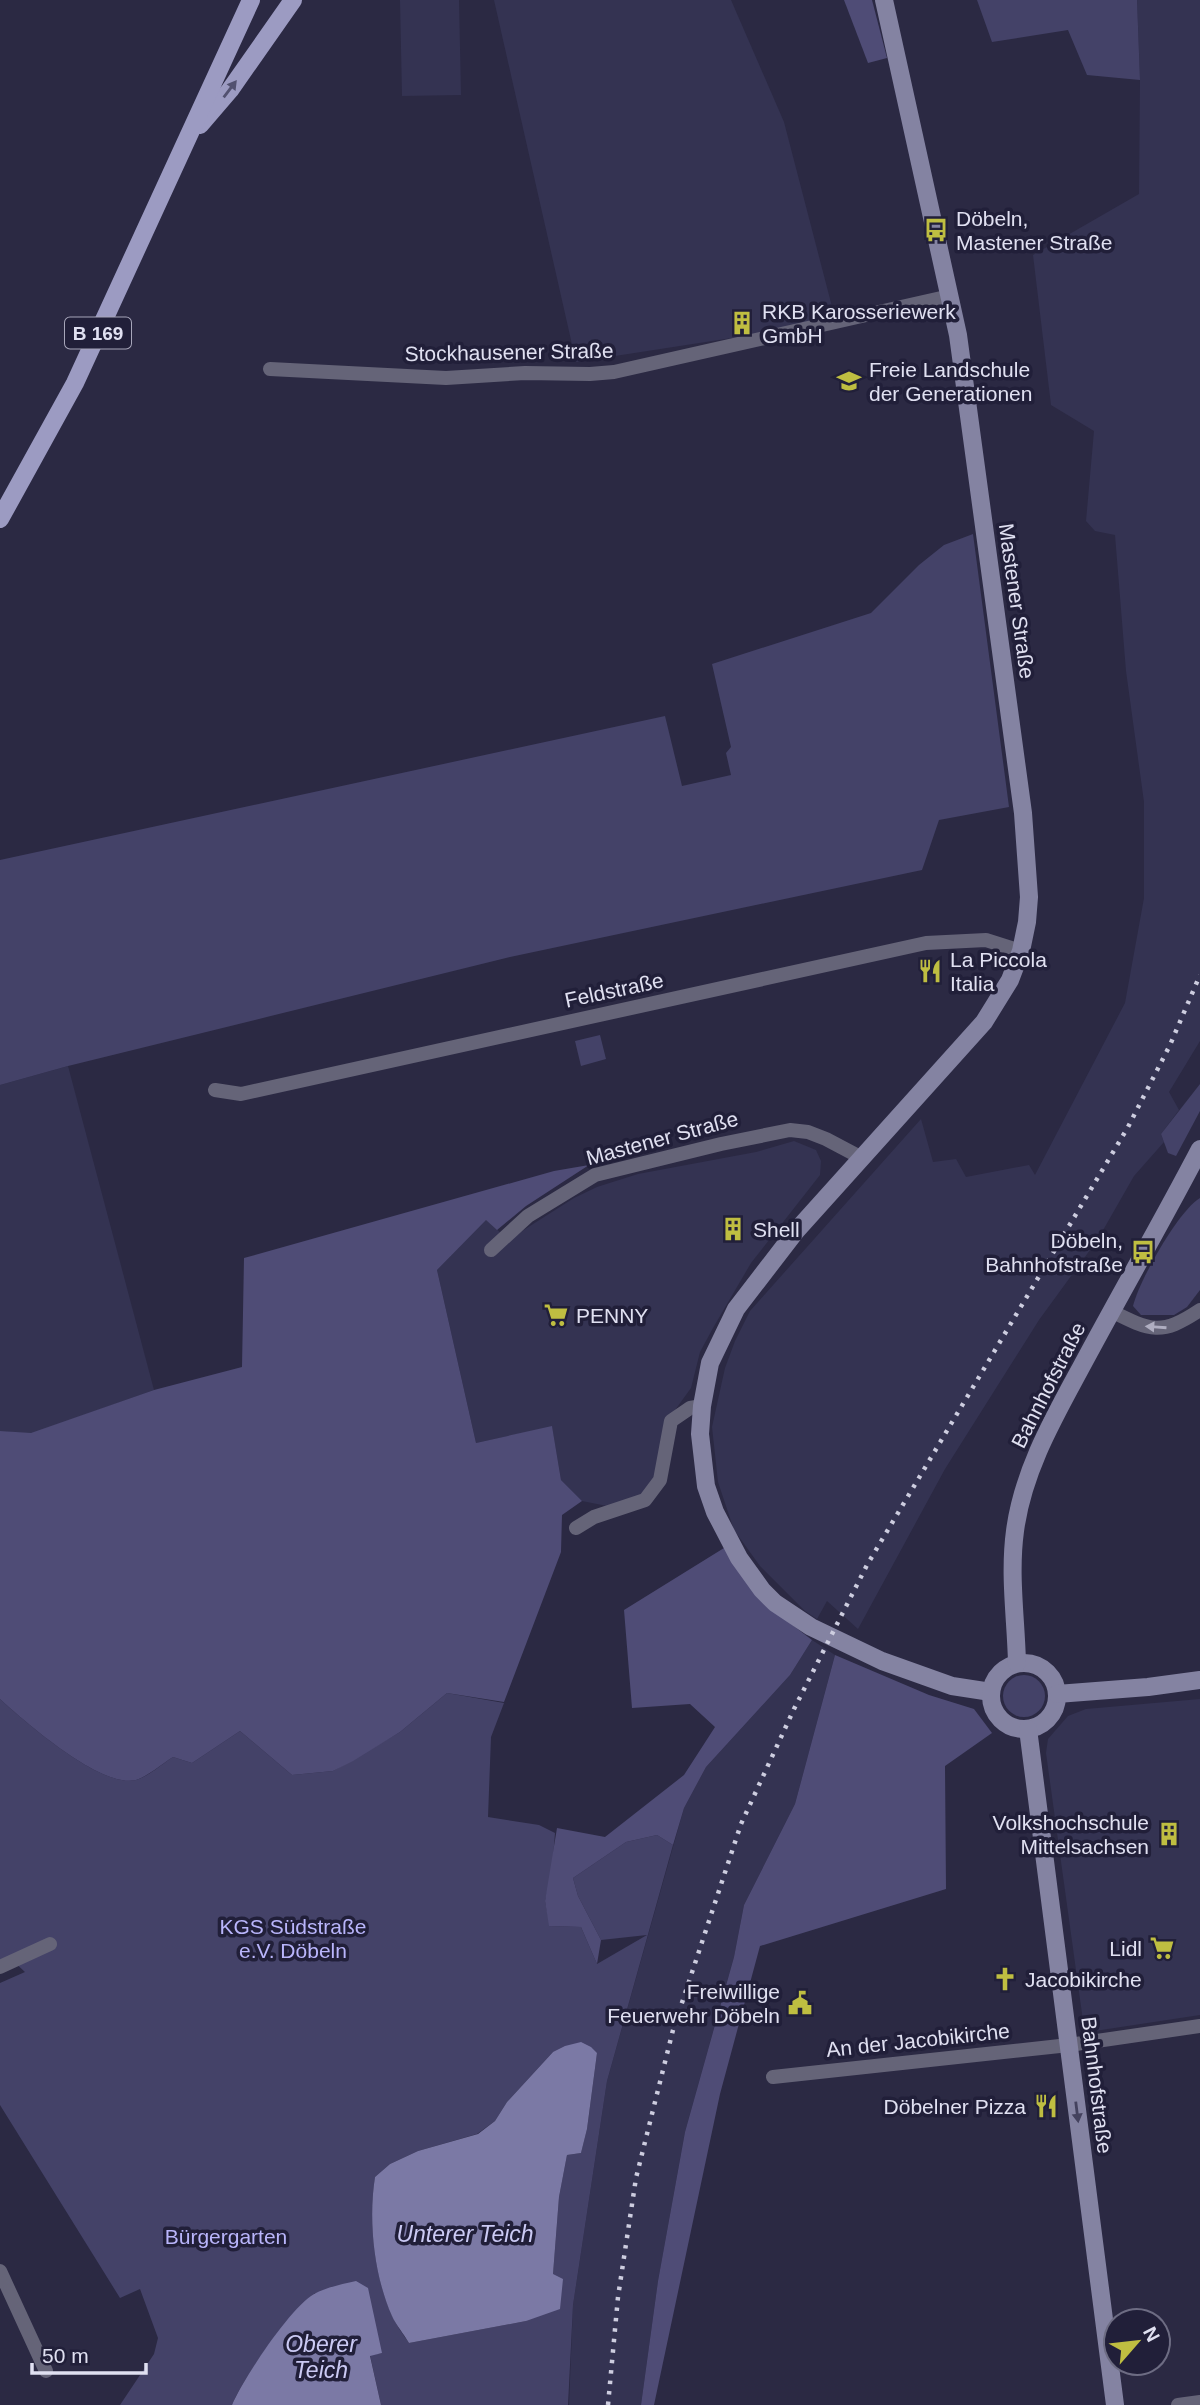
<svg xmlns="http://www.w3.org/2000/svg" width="1200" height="2405" viewBox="0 0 1200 2405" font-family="Arial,sans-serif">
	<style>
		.built { fill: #343352 }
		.green { fill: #444268; fill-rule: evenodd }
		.forest { fill: #4f4c76 }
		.water { fill: #7b79a5 }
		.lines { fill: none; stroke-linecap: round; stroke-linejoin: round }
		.minor { stroke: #656478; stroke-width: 14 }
		.secondary { stroke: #8483a2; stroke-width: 18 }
		.primary { stroke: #9c9bc2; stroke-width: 18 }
		.rail { stroke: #cdcddf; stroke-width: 4.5; stroke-dasharray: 3.5 7; stroke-linecap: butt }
		.oneway { fill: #525170 }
		.oneway2 { fill: #afaec1 }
		.oneway3 { fill: #44425e }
		.labels { text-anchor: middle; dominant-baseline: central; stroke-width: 7; stroke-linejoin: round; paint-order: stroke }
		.shield { fill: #211f39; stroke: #a7a6ba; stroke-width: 2 }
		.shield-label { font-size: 19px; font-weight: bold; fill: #e0e0f1 }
		.poi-label { font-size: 21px; fill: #e0e0f1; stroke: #211f39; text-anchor: start }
		.street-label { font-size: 21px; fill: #e0e0f1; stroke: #211f39 }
		.park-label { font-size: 21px; fill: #b9b5fb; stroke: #211f39 }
		.water-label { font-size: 23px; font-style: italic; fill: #cbcaf4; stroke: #211f39 }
	</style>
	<rect width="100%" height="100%" fill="#2b2943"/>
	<!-- built -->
	<g class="built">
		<polygon points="400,0 459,0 461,95 402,96"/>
		<polygon points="494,0 731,0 784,122 836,322 576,362"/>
		<polygon points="1137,0 1200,0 1200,1041 1169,1092 1179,1110 1161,1134 1164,1142 1134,1176 1098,1239 1039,1320 945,1469 858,1629 827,1601 817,1619 805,1611 760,1566 734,1530 718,1482 712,1427 725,1368 735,1341 750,1311 921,1119 933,1162 956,1159 966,1177 1029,1165 1035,1175 1125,1003 1144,898 1144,802 1126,671 1115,535 1095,531 1086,521 1094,431 1051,405 1033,255 1139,194 1140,80"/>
		<polygon points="68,1066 154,1390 31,1434 0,1431 0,1085"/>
		<polygon points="794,1141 816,1150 821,1161 820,1175 751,1263 713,1328 700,1352 691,1388 670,1417 656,1478 642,1497 612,1507 582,1501 561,1480 552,1427 476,1443 437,1270 486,1219 508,1240 574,1198 597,1187 638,1174 756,1152"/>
		<polygon points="812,1640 835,1655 795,1804 744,1905 734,1957 685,2132 658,2281 641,2405 569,2405 573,2305 607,2081 684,1808 706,1767 790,1675"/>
		<polygon points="1200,1699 1200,2015 1088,2032 1084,2028 1046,1753 1048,1739 1068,1716 1086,1709"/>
	</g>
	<!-- green -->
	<g class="green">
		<polygon points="977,0 1137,0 1140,80 1087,75 1068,30 992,42"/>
		<polygon points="973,534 1009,807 939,820 922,870 510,957 68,1066 0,1085 0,860 665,716 682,786 731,775 726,753 731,747 712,664 871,613 919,565 944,545"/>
		<polygon points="600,1035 606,1059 581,1066 575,1041"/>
		<polygon points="1200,1084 1200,1111 1176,1156 1168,1153 1161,1134"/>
		<path d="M1200 1198V1290L1187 1307 1174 1315H1141L1133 1306C1139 1281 1178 1211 1200 1198Z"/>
		<circle cx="1024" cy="1696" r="21"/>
		<path d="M447 1693 504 1703 491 1737 488 1817 539 1825 555 1833 552 1871 545 1901 550 1926 581 1927 597 1964 647 1935 601 1940 578 1896 573 1878 626 1842 657 1835 673 1845 607 2081 573 2305 568 2405H381L370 2355 382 2353 315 2293C291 2311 244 2376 232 2405H120L154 2354 158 2338 140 2289 120 2298 0 2105V1983L25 1972 10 1958 0 1961V1699C25 1722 102 1789 136 1780 149 1776 162 1764 173 1757L192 1763 240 1731 292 1775 333 1771 400 1732ZM553 2052 597 2053 587 2129 581 2153 567 2155 559 2197 553 2274 526 2321 409 2343C403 2334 396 2325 392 2315 374 2276 368 2220 375 2177L390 2164 418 2151 477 2134 495 2121 507 2102Z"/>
	</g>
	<!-- forest -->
	<g class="forest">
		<polygon points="844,0 872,0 887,58 868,63"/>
		<path d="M589 1165 526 1206 497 1230 486 1220 437 1270 476 1443 552 1426 561 1480 582 1501 562 1515 561 1552 504 1702 447 1693 400 1732 353 1761 333 1771 292 1775 240 1731 192 1763 173 1757C162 1764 148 1776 136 1780 102 1789 25 1722 0 1699V1431L31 1433 154 1390 242 1367 244 1258 554 1171Z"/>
		<polygon points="724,1548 769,1607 812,1640 790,1675 706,1767 684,1808 673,1845 657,1835 626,1842 573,1878 578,1896 601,1940 597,1964 581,1927 549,1926 545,1901 557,1828 605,1837 684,1775 715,1727 690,1704 632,1708 624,1610"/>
		<polygon points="835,1655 929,1695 974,1709 992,1733 945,1766 946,1889 760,1946 720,2094 654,2405 641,2405 658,2281 685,2132 734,1957 744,1905 795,1804"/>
	</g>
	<!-- water -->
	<g class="water">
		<path d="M581 2042 591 2047 597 2053 587 2129 581 2153 567 2155 559 2197 553 2274 563 2279 560 2309 526 2321 409 2343C404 2334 396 2325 392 2316 374 2276 368 2220 375 2177L390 2164 418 2151 478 2134 495 2121 507 2102 553 2052 565 2046Z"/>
		<path d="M356 2281 368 2288 382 2353 370 2356 381 2405H232C243 2379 290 2308 314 2294 327 2287 343 2284 356 2281Z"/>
	</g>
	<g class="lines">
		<!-- minor -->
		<g class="minor">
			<polyline points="270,369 446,378 525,373 590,374 614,372 950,296"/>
			<polyline points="215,1090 241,1094 926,943 986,940 1021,951"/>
			<polyline points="491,1250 528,1216 595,1175 721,1144 790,1130 808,1132 826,1139 860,1157"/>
			<path d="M1111 1311C1151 1331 1161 1336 1200 1310"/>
			<polyline points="576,1528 594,1517 645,1500 660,1480 671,1421 690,1408 702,1406"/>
			<polyline points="0,1967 50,1944"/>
			<polyline points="773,2077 1069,2045 1200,2026"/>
			<polyline points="0,2271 46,2371"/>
			<polyline points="1178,2405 1200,2402"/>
		</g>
		<!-- secondary -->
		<g class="secondary">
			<polyline points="884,0 958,335 1023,813 1029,897 1027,922 1021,951 1010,980 984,1022 796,1231 736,1309 710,1363 702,1406 700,1434 706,1486 715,1512 739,1558 762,1590 775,1603 811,1627 882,1661 952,1686 991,1692"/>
			<circle cx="1024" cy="1696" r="33"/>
			<path d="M1017 1663C1016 1619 1009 1575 1015 1531 1023 1469 1056 1414 1085 1360 1123 1289 1163 1220 1200 1149"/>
			<polyline points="1057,1694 1148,1687 1200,1680"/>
			<polyline points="1028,1729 1115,2405"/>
		</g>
		<!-- primary -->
		<g class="primary">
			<polyline points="200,125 230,90 293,0"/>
			<polyline points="0,519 75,383 251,0"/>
		</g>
		<!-- rail -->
		<polyline class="rail" points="608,2405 618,2297 636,2178 673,2030 741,1824 794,1709 867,1565 1128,1127 1170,1045 1200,975"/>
	</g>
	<!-- one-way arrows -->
	<defs><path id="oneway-solid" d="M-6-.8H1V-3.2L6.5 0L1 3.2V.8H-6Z" transform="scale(1.75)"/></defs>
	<use class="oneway" href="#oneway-solid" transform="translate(230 89) rotate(-53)"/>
	<use class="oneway2" href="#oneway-solid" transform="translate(1156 1327) rotate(-176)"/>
	<use class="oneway3" href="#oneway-solid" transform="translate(1077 2112) rotate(83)"/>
	<!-- icons -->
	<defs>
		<g id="bus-bare" transform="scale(1.89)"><path d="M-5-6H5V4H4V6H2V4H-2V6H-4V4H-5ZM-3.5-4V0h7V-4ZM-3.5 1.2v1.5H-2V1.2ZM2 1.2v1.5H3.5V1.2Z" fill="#bfbe41" stroke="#211f39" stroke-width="2.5" paint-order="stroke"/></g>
		<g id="building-bare" transform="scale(1.89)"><path d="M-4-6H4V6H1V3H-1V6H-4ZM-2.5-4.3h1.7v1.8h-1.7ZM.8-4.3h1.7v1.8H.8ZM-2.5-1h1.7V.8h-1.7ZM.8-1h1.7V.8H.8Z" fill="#bfbe41" stroke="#211f39" stroke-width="2.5" paint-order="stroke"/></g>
		<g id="school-bare" transform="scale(1.89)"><path d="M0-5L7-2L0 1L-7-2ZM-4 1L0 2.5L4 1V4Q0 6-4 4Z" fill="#bfbe41" stroke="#211f39" stroke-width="2.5" paint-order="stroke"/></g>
		<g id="restaurant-bare" transform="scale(1.89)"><path d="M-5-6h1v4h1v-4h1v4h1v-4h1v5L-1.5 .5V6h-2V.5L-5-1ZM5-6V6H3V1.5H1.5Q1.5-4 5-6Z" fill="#bfbe41" stroke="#211f39" stroke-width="2.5" paint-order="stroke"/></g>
		<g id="supermarket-bare" transform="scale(1.89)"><path d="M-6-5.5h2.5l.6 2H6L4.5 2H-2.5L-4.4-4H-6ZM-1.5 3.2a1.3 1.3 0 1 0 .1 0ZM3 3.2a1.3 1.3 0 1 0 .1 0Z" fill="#bfbe41" stroke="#211f39" stroke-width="2.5" paint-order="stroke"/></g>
		<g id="church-bare" transform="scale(1.89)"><path d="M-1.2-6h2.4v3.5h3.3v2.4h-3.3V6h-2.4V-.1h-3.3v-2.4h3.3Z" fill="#bfbe41" stroke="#211f39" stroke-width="2.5" paint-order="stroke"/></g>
		<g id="civic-bare" transform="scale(1.89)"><path d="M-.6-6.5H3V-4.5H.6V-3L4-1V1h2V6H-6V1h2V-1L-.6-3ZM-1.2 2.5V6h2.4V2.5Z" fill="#bfbe41" stroke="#211f39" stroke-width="2.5" paint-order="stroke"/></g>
	</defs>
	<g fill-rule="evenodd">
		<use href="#bus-bare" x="936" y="230"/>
		<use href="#building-bare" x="742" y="323"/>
		<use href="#school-bare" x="849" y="381"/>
		<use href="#restaurant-bare" x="930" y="971"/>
		<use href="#building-bare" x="733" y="1229"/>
		<use href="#bus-bare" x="1143" y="1252"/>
		<use href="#supermarket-bare" x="556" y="1315"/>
		<use href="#building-bare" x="1169" y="1834"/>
		<use href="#supermarket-bare" x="1162" y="1948"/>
		<use href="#church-bare" x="1005" y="1979"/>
		<use href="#civic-bare" x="800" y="2003"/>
		<use href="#restaurant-bare" x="1046" y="2106"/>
	</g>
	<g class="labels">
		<!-- shield labels -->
		<rect class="shield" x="65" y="317.5" width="66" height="31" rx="5"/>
		<g class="shield-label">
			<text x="98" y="333">B 169</text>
		</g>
		<!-- poi labels -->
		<g class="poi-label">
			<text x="956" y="218">Döbeln,<tspan x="956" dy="24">Mastener Straße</tspan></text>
			<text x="762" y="311">RKB Karosseriewerk<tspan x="762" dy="24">GmbH</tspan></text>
			<text x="869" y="369">Freie Landschule<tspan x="869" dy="24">der Generationen</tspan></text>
			<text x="950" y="959">La Piccola<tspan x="950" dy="24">Italia</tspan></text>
			<text x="753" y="1229">Shell</text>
			<text x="1123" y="1240" text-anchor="end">Döbeln,<tspan x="1123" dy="24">Bahnhofstraße</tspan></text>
			<text x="576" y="1315">PENNY</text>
			<text x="1149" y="1822" text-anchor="end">Volkshochschule<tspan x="1149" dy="24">Mittelsachsen</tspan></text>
			<text x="1142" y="1948" text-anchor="end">Lidl</text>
			<text x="1025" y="1979">Jacobikirche</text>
			<text x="780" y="1991" text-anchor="end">Freiwillige<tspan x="780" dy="24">Feuerwehr Döbeln</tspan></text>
			<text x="1026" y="2106" text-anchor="end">Döbelner Pizza</text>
		</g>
		<!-- street labels -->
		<g class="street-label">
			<text transform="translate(509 352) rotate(-1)">Stockhausener Straße</text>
			<text transform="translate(1017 601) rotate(82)">Mastener Straße</text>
			<text transform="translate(614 990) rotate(-12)">Feldstraße</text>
			<text transform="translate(662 1138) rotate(-15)">Mastener Straße</text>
			<text transform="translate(1048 1385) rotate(-63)">Bahnhofstraße</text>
			<text transform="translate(918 2040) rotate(-6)">An der Jacobikirche</text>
			<text transform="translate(1097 2085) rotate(83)">Bahnhofstraße</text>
		</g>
		<!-- park labels -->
		<g class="park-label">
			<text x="293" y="1926">KGS Südstraße<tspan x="293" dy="24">e.V. Döbeln</tspan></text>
			<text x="226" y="2236">Bürgergarten</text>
		</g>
		<!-- water labels -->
		<g class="water-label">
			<text x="465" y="2234">Unterer Teich</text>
			<text x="321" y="2344">Oberer<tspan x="321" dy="26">Teich</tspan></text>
		</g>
	</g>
	<!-- north arrow -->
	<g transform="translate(1137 2342) rotate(62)"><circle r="33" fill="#211f39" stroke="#6d6c83" stroke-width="2"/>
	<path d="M0-5L12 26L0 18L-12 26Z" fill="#bfbe41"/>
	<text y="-10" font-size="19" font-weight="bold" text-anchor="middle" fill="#e0e0f1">N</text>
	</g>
	<!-- scale -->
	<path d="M32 2363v10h114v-10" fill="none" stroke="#e0e0f1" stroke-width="3.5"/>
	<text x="42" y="2363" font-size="21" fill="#e0e0f1" stroke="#211f39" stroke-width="5" paint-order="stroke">50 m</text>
</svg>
